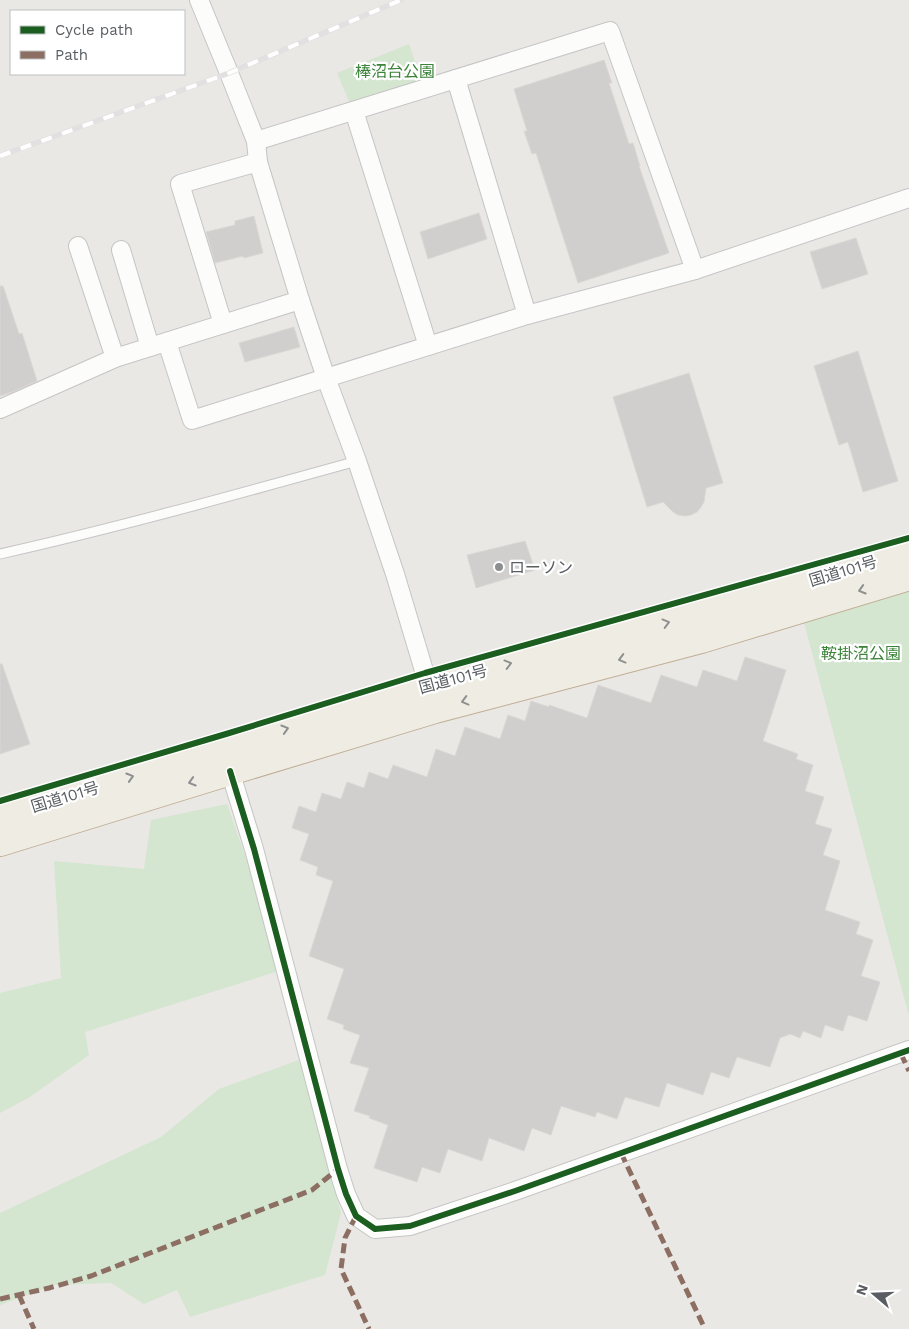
<svg xmlns="http://www.w3.org/2000/svg" width="909" height="1329" viewBox="0 0 909 1329" font-family="'Work Sans','Noto Sans JP',sans-serif">
	<style>
		.green { fill: #d4e5d0 }
		.building { fill: #d1cfce; stroke: #dad7d4 }
		.lines { fill: none; stroke-linecap: round; stroke-linejoin: round }
		.service-casing { stroke: #c6c5c6; stroke-width: 11 }
		.minor-casing { stroke: #c6c5c6; stroke-width: 20 }
		.trunk-casing { stroke: #c0ae94; stroke-width: 30 }
		.service { stroke: #fcfcfb; stroke-width: 9 }
		.minor { stroke: #fcfcfb; stroke-width: 18 }
		.trunk { stroke: #efece4; stroke-width: 28 }
		.rail-casing { stroke: #e2e1e1; stroke-width: 5.5 }
		.rail { stroke: #fff; stroke-width: 4; stroke-dasharray: 11; stroke-linecap: butt }
		.quiet { stroke: #8d6e63; stroke-width: 5; stroke-dasharray: 10 5; stroke-linecap: butt }
		.cycleway-casing { stroke: #fff; stroke-width: 9 }
		.cycleway { stroke: #1b5e20; stroke-width: 6 }
		.oneway { stroke: #8e9090 }
		.poi-dot { fill: #8c8e90; stroke: #fff; stroke-width: 2 }
		.labels { text-anchor: middle; dominant-baseline: central; stroke-width: 4.5; stroke-linejoin: round; paint-order: stroke }
		.park-label { font-size: 16px; fill: #3b8338; stroke: #fff }
		.poi-label { font-size: 16px; fill: #5a5e62; stroke: #fff; text-anchor: start }
		.street-label { font-size: 16px; fill: #5a5e62; stroke: #fff }
	</style>
	<rect width="100%" height="100%" fill="#eae8e5"/>
	<!-- green -->
	<g class="green">
		<polygon points="409,44 422,83 352,108 337,73"/>
		<polygon points="909,588 909,1016 803,619"/>
		<polygon points="227,804 285,969 85,1032 89,1055 30,1097 0,1113 0,993 61,978 54,861 144,869 151,820"/>
		<polygon points="299,1060 341,1213 325,1275 190,1317 177,1290 144,1304 111,1283 55,1285 0,1305 0,1213 161,1137 219,1089"/>
	</g>
	<!-- building -->
	<g class="building">
		<polygon points="604,60 612,83 609,83 629,144 633,143 640,166 639,166 669,253 578,283 536,153 532,154 524,131 527,131 514,89"/>
		<polygon points="479,213 487,239 428,259 420,232"/>
		<polygon points="254,216 263,253 244,258 243,256 215,263 206,232 235,225 235,221"/>
		<polygon points="856,238 868,274 822,289 810,252"/>
		<polygon points="0,286 3,286 19,334 22,333 37,381 12,392 0,396"/>
		<polygon points="294,327 300,347 245,362 239,343"/>
		<polygon points="858,351 898,481 863,492 848,442 839,445 814,366"/>
		<polygon points="689,373 723,483 706,488 704,502 701,507 697,512 691,515 685,516 678,515 673,512 663,502 647,507 613,397"/>
		<polygon points="525,541 535,570 476,588 467,555"/>
		<polygon points="745,657 786,670 763,741 798,754 796,759 813,765 805,791 824,797 815,824 832,829 823,855 840,861 825,910 860,922 856,934 873,940 861,976 880,982 867,1021 848,1015 843,1031 825,1025 821,1038 803,1031 800,1038 790,1034 780,1038 770,1067 737,1057 729,1078 711,1072 703,1095 667,1083 659,1107 625,1097 617,1119 597,1112 595,1117 561,1106 551,1135 532,1128 524,1151 489,1138 482,1161 448,1149 440,1173 422,1167 417,1182 374,1168 388,1125 369,1118 370,1116 354,1111 369,1068 350,1063 360,1035 343,1029 344,1025 327,1019 344,969 309,956 333,881 316,875 318,867 300,860 309,834 292,828 299,806 316,812 322,793 341,799 347,782 364,788 369,772 388,779 393,765 427,777 436,749 455,756 465,727 500,739 508,715 525,721 531,701 549,707 549,705 587,718 598,685 651,703 661,675 697,687 703,670 737,681"/>
		<polygon points="0,664 2,664 30,744 0,754"/>
	</g>
	<g class="lines">
		<!-- service casing -->
		<g class="service-casing">
			<path id="service" d="M0 554C120 527 238 494 357 461"/>
		</g>
		<!-- minor casing -->
		<g class="minor-casing">
			<g id="minor">
				<polyline points="199,0 229,73 256,141 258,162 300,300 326,378 357,461 395,574 431,694"/>
				<polyline points="456,79 527,315"/>
				<polyline points="354,111 428,346"/>
				<polyline points="256,141 610,31 695,270"/>
				<polyline points="78,246 115,358"/>
				<polyline points="121,250 150,347"/>
				<polyline points="223,324 180,184 258,162"/>
				<polyline points="167,342 192,420 527,315 695,270 909,198"/>
				<polyline points="0,409 115,358 300,300"/>
				<polyline points="230,771 254,849 338,1169 346,1194 356,1216 375,1229 410,1226 515,1191 909,1050"/>
			</g>
		</g>
		<!-- trunk casing -->
		<g class="trunk-casing">
			<g id="trunk">
				<polyline points="0,818 54,800 429,685 702,614 909,552"/>
				<polyline points="0,842 230,771 435,709 701,639 909,576"/>
			</g>
		</g>
		<!-- service -->
		<use href="#service" class="service"/>
		<!-- minor -->
		<use href="#minor" class="minor"/>
		<!-- trunk -->
		<use href="#trunk" class="trunk"/>
		<!-- rail casing -->
		<g class="rail-casing">
			<polyline id="rail" points="0,156 229,73 401,0"/>
		</g>
		<!-- rail -->
		<use href="#rail" class="rail"/>
		<!-- quiet -->
		<g class="quiet">
			<polyline points="901,1054 909,1071"/>
			<polyline points="621,1153 705,1329"/>
			<polyline points="356,1216 345,1238 341,1269 369,1329"/>
			<polyline points="19,1295 34,1329"/>
			<polyline points="0,1299 49,1288 91,1276 312,1190 338,1169"/>
		</g>
		<!-- cycleway casing -->
		<g class="cycleway-casing">
			<g id="cycleway">
				<polyline points="230,771 254,849 338,1169 346,1194 356,1216 375,1229 410,1226 515,1191 909,1050"/>
				<polyline points="0,801 226,734 425,673 909,538"/>
			</g>
		</g>
		<!-- cycleway -->
		<use href="#cycleway" class="cycleway"/>
	</g>
	<!-- one-way arrows -->
	<defs><path id="oneway-chevron" d="M-2-3.5L2.5 0L-2 3.5" fill="none" stroke-width="1.6" stroke-linecap="round" stroke-linejoin="round" transform="scale(1.25)"/></defs>
	<g class="oneway">
		<use href="#oneway-chevron" transform="translate(862 590) rotate(163)"/>
		<use href="#oneway-chevron" transform="translate(666 623) rotate(-15)"/>
		<use href="#oneway-chevron" transform="translate(622 659) rotate(165)"/>
		<use href="#oneway-chevron" transform="translate(508 664) rotate(-15)"/>
		<use href="#oneway-chevron" transform="translate(465 701) rotate(165)"/>
		<use href="#oneway-chevron" transform="translate(285 729) rotate(-17)"/>
		<use href="#oneway-chevron" transform="translate(130 777) rotate(-17)"/>
		<use href="#oneway-chevron" transform="translate(192 782) rotate(163)"/>
	</g>
	<!-- markers -->
	<circle class="poi-dot" cx="499" cy="567" r="5"/>
	<g class="labels">
		<!-- park labels -->
		<g class="park-label">
			<text x="395" y="71">棒沼台公園</text>
			<text x="861" y="653">鞍掛沼公園</text>
		</g>
		<!-- poi labels -->
		<g class="poi-label">
			<text x="509" y="567">ローソン</text>
		</g>
		<!-- street labels -->
		<g class="street-label">
			<text transform="translate(843 571) rotate(-17)">国道101号</text>
			<text transform="translate(453 679) rotate(-15)">国道101号</text>
			<text transform="translate(65 797) rotate(-17)">国道101号</text>
		</g>
	</g>
	<!-- legend -->
	<rect x="10" y="10" width="175" height="65" fill="#ffffff" stroke="#bdbfc0"/>
	<rect x="20" y="26" width="25" height="8" fill="#1b5e20" stroke="#bdbfc0"/>
	<text x="55" y="35" font-size="15" fill="#5a5e62">Cycle path</text>
	<rect x="20" y="51" width="25" height="8" fill="#8d6e63" stroke="#bdbfc0"/>
	<text x="55" y="60" font-size="15" fill="#5a5e62">Path</text>
	<!-- north arrow -->
	<g transform="translate(874 1294) rotate(289)" stroke="#ffffff" stroke-width="4" paint-order="stroke">
	<path d="M0-4L9 19L0 12L-9 19Z" fill="#5a5e62"/>
	<text y="-8" font-size="14" font-weight="bold" text-anchor="middle" fill="#5a5e62">N</text>
	</g>
</svg>
